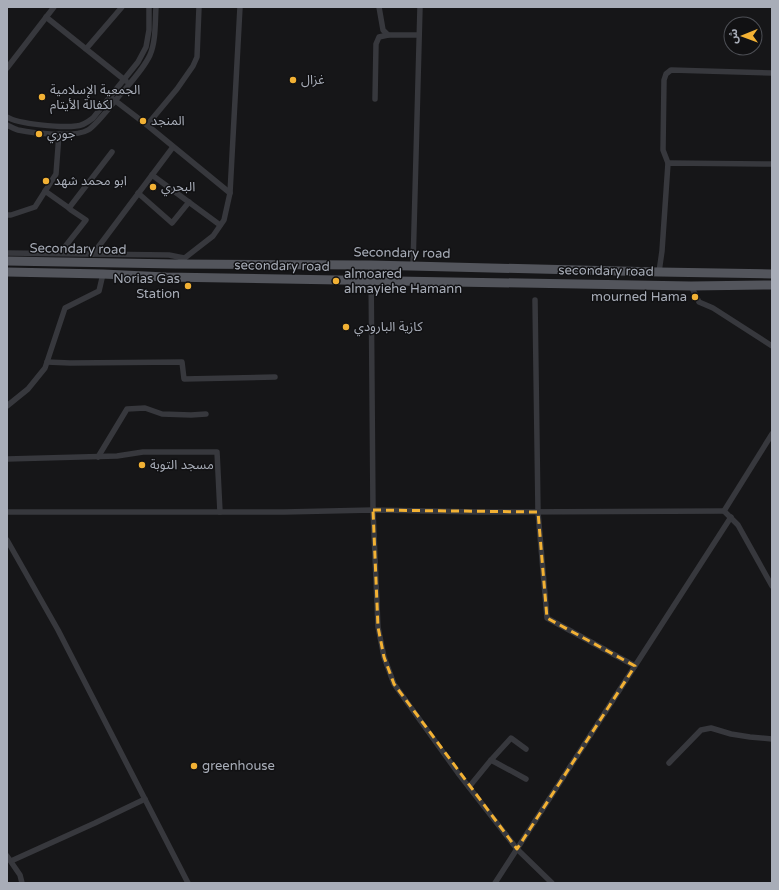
<svg xmlns="http://www.w3.org/2000/svg" width="779" height="890" viewBox="0 0 779 890" font-family="'Varela Round','Noto Sans Arabic',sans-serif">
	<style>
		.lines { fill: none; stroke-linecap: round; stroke-linejoin: round }
		.minor { stroke: #37383d; stroke-width: 5.5 }
		.primary { stroke: #53555c; stroke-width: 9 }
		.marked { fill: none; stroke: #f2b134; stroke-width: 3; stroke-dasharray: 8 5; stroke-linejoin: round }
		.poi-dot { fill: #f2b134; stroke: #111113; stroke-width: 1.5 }
		.labels { text-anchor: middle; dominant-baseline: central; stroke-width: 3; stroke-linejoin: round; paint-order: stroke }
		.poi-label { font-size: 13px; fill: #a8adb8; stroke: #111113; text-anchor: start }
		.street-label { font-size: 13px; fill: #a8adb8; stroke: #111113 }
	</style>
	<rect width="100%" height="100%" fill="#161618"/>
	<g class="lines">
		<!-- minor -->
		<g class="minor">
			<polyline points="379,7 383,30 388,35 419,35"/>
			<polyline points="46,17 126,81"/>
			<polyline points="86,49 122,7"/>
			<polyline points="7,68 54,7"/>
			<polyline points="113,99 147,125 230,193"/>
			<polyline points="375,99 376,44 379,37 388,35"/>
			<path d="M7 117C18 124 62 128 76 126 82 126 88 122 93 118L138 62 146 47 149 30V7"/>
			<path d="M7 125C11 127 14 129 18 130 33 133 75 138 88 130 96 125 108 109 115 101 126 87 142 72 150 55 156 41 155 23 156 7"/>
			<polyline points="147,125 177,89 193,66 197,57 199,7"/>
			<polyline points="668,163 663,150 664,80 666,74 671,70 772,73"/>
			<polyline points="152,175 220,225"/>
			<polyline points="45,191 69,208 71,210 86,220 60,253"/>
			<polyline points="138,193 172,223 189,202"/>
			<polyline points="69,208 112,152"/>
			<polyline points="7,215 11,215 35,207 56,174 59,134"/>
			<polyline points="7,253 169,255 184,258"/>
			<polyline points="93,254 173,147"/>
			<polyline points="177,264 213,236 224,220 230,193 240,7"/>
			<polyline points="371,265 373,510 378,627 384,657 394,684 458,773 517,849 552,883"/>
			<polyline points="413,266 416,156 420,7"/>
			<polyline points="659,272 662,251 668,163 772,164"/>
			<polyline points="691,286 699,302 713,308 772,346"/>
			<polyline points="535,300 538,512 547,618 635,666"/>
			<polyline points="47,362 70,363 182,362 184,379 275,377"/>
			<polyline points="7,406 28,389 45,368 65,308 99,291 103,274"/>
			<polyline points="772,434 724,511 738,525 772,586"/>
			<polyline points="98,457 127,409 145,408 162,414 191,415 206,414"/>
			<polyline points="7,459 117,456 143,452 217,452 220,512"/>
			<polyline points="7,512 284,512 373,510 480,512 724,511"/>
			<polyline points="7,540 58,630 188,883"/>
			<polyline points="491,760 511,738 526,749"/>
			<polyline points="669,763 701,730 711,728 731,734 750,737 772,739"/>
			<polyline points="469,787 491,760 526,779"/>
			<polyline points="7,856 20,875 22,883"/>
			<polyline points="11,861 95,823 145,799"/>
			<polyline points="495,883 731,517"/>
		</g>
		<!-- primary -->
		<g class="primary">
			<polyline points="7,261 176,264 371,265 659,272 772,274"/>
			<polyline points="7,272 103,274 166,277 691,286 772,285"/>
		</g>
	</g>
	<!-- marked area -->
	<path class="marked" d="M373 510 538 512 547 618 635 666 517 849 394 684 384 657 378 627Z"/>
	<!-- markers -->
	<g class="poi-dot">
		<circle cx="293" cy="80" r="4"/>
		<circle cx="42" cy="97" r="4"/>
		<circle cx="143" cy="121" r="4"/>
		<circle cx="39" cy="134" r="4"/>
		<circle cx="46" cy="181" r="4"/>
		<circle cx="153" cy="187" r="4"/>
		<circle cx="336" cy="281" r="4"/>
		<circle cx="188" cy="286" r="4"/>
		<circle cx="695" cy="297" r="4"/>
		<circle cx="346" cy="327" r="4"/>
		<circle cx="142" cy="465" r="4"/>
		<circle cx="194" cy="766" r="4"/>
	</g>
	<g class="labels">
		<!-- poi labels -->
		<g class="poi-label">
			<text x="301" y="80">غزال</text>
			<text x="50" y="90">الجمعية الإسلامية<tspan x="50" dy="15">لكفالة الأيتام</tspan></text>
			<text x="151" y="121">المنجد</text>
			<text x="47" y="134">جوري</text>
			<text x="54" y="181">ابو محمد شهد</text>
			<text x="161" y="187">البحري</text>
			<text x="344" y="274">almoared<tspan x="344" dy="15">almayiehe Hamann</tspan></text>
			<text x="180" y="279" text-anchor="end">Norias Gas<tspan x="180" dy="15">Station</tspan></text>
			<text x="687" y="297" text-anchor="end">mourned Hama</text>
			<text x="354" y="327">كازية البارودي</text>
			<text x="150" y="465">مسجد التوبة</text>
			<text x="202" y="766">greenhouse</text>
		</g>
		<!-- street labels -->
		<g class="street-label">
			<text transform="translate(78 249) rotate(1)">Secondary road</text>
			<text transform="translate(402 253) rotate(1)">Secondary road</text>
			<text transform="translate(282 266) rotate(1)">secondary road</text>
			<text transform="translate(606 271) rotate(1)">secondary road</text>
		</g>
	</g>
	<!-- border -->
	<rect width="779" height="890" fill="none" stroke="#a8adb8" stroke-width="16"/>
	<!-- north arrow -->
	<g transform="translate(743 36) rotate(269)"><circle r="19" fill="#111113" stroke="#4d4f55"/>
	<path d="M0-3L7 15L0 10L-7 15Z" fill="#f2b134"/>
	<text y="-6" font-size="11" font-weight="bold" text-anchor="middle" fill="#a8adb8">ش</text>
	</g>
</svg>
